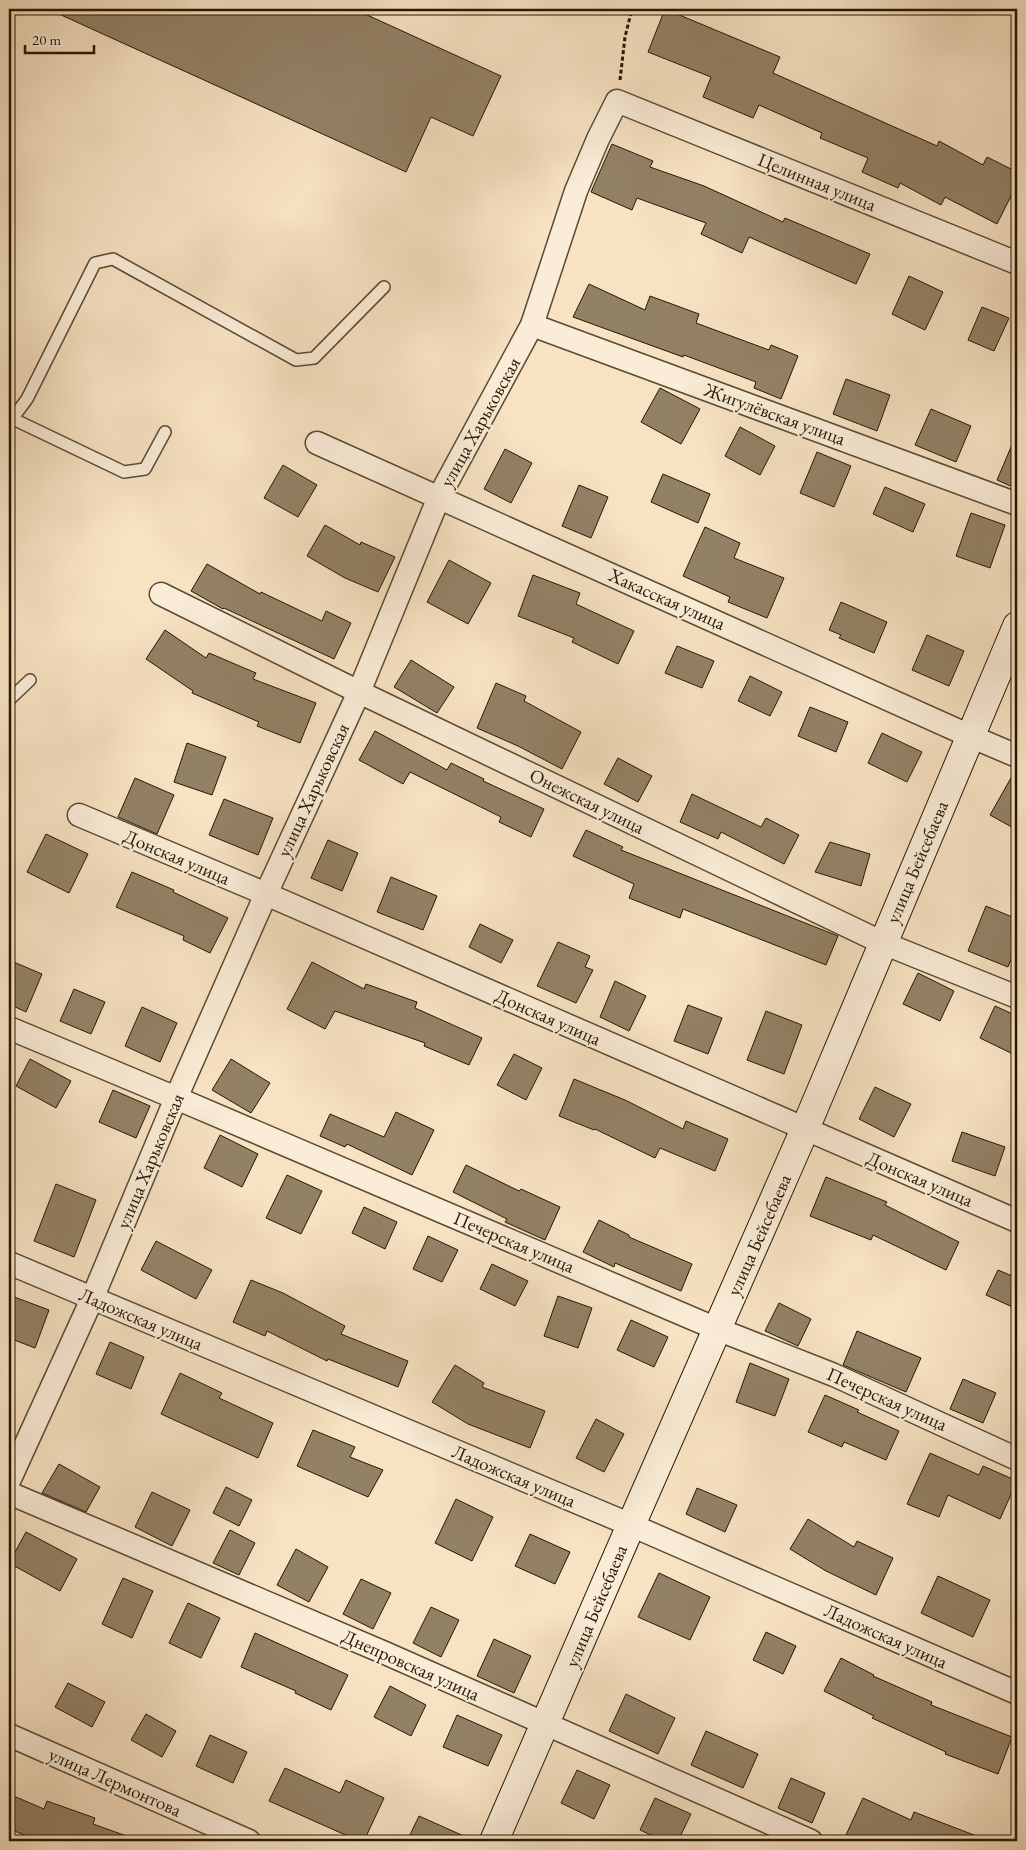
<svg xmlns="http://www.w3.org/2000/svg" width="1026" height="1850" viewBox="0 0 1026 1850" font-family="'EB Garamond',serif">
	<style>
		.building { fill: #938166; stroke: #261702 }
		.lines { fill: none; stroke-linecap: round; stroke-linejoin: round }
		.lane-casing { stroke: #5a4a32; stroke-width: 14 }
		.street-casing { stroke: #5a4a32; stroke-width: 25 }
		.secondary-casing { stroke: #261702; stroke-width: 30 }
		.path { stroke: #261702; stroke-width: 3; stroke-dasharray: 4 2.5; stroke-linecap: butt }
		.lane { stroke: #faecd7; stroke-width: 11 }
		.street { stroke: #faecd7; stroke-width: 22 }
		.secondary { stroke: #faecd7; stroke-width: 28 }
		.labels { text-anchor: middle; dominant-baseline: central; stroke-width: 4; stroke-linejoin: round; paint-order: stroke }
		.street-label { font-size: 19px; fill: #261702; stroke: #faecd7 }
	</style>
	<rect width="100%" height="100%" fill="#f7e2c2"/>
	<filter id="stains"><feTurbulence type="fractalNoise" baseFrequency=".004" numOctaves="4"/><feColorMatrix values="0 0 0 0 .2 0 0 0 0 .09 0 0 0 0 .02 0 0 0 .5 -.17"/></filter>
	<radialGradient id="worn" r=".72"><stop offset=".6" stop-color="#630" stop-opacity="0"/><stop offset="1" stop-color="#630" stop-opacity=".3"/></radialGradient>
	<!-- building -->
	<g class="building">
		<polygon points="48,9 354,9 501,76 473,136 431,117 406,172"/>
		<polygon points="665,9 780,57 773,73 937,146 939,141 983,165 987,157 1017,172 1017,184 997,224 945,197 941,205 900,183 898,188 862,172 868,158 820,138 822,133 759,105 753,118 703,97 711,77 648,52"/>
		<polygon points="612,144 653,161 650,167 704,186 783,222 785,218 870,254 856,284 749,237 742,253 701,234 706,223 637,198 632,210 591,192"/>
		<polygon points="909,276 943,292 925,330 892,314"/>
		<polygon points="589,284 645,310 650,296 699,314 696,323 769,350 771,345 798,356 781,399 754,388 756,382 684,355 683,357 573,317"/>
		<polygon points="982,307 1009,318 994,351 968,340"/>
		<polygon points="846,379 890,395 877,431 833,414"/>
		<polygon points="660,388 700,409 681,444 641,422"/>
		<polygon points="931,409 971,426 956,462 915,445"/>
		<polygon points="740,427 775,446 760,475 725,456"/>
		<polygon points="1017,433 1017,489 997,480"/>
		<polygon points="505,449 532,463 511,503 484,489"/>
		<polygon points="817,452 851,466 834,507 800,493"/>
		<polygon points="283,465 317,485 298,517 264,498"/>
		<polygon points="663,474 710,494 698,523 651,502"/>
		<polygon points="579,485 608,497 591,538 562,526"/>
		<polygon points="885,487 925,504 913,532 873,514"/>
		<polygon points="971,513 1005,525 990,568 956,556"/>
		<polygon points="325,525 360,545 361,542 395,557 378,592 345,578 307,556"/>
		<polygon points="705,527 740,543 734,558 784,578 767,618 728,602 730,597 683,576"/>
		<polygon points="449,560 491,583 468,624 427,602"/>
		<polygon points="207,564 260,594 261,592 322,621 326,611 351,623 334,659 224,608 223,609 191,591"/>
		<polygon points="533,575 580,593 576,604 634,631 618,664 572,642 574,638 518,616"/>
		<polygon points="841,602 887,622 874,653 839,638 841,635 829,630"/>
		<polygon points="165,630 206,658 209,653 256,673 253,679 316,703 300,743 257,726 259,722 192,693 193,691 146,659"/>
		<polygon points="927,635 964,651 949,686 912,670"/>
		<polygon points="677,646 714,661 702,688 665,673"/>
		<polygon points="411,660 454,687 437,713 394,687"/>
		<polygon points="750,676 782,692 770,716 738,701"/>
		<polygon points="496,683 526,696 524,701 581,732 562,769 518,746 477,728"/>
		<polygon points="810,707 848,722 836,752 798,736"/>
		<polygon points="375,731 447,770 451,763 484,779 483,781 544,809 531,837 499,822 501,817 410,772 403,784 359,760"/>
		<polygon points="882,733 922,752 907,782 868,763"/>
		<polygon points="187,743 226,757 212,795 174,782"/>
		<polygon points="618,758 652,776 638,802 604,784"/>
		<polygon points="1016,769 1017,769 1017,830 990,815"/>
		<polygon points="135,778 174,795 157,834 118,817"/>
		<polygon points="692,794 761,827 766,818 799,835 784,864 721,832 718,839 680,822"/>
		<polygon points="224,799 273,818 258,855 209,835"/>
		<polygon points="586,830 623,847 621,850 838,936 826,965 683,909 680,918 629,898 634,884 573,856"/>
		<polygon points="46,834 88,854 69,893 27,872"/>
		<polygon points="328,840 358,853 342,891 311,878"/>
		<polygon points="830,842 870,854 861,886 815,872"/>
		<polygon points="132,872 174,890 173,892 228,918 210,953 183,940 184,936 116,907"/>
		<polygon points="391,877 437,896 423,930 377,912"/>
		<polygon points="986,906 1017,919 1017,944 1008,967 968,951"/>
		<polygon points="480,924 513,940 501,963 469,947"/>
		<polygon points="558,942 590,956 585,967 593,970 576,1003 537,986"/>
		<polygon points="9,960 42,974 26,1012 9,1004"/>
		<polygon points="312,962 364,989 366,984 417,1002 415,1008 482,1038 469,1065 424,1046 425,1043 335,1011 325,1029 287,1009"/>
		<polygon points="918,973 954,991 940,1021 903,1004"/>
		<polygon points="615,981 646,996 629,1031 600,1017"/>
		<polygon points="74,989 105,1002 91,1034 60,1021"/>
		<polygon points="688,1005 722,1018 708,1054 674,1041"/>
		<polygon points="995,1006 1017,1016 1017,1056 980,1038"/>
		<polygon points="142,1007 177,1023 160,1062 125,1046"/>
		<polygon points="766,1011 802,1025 784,1074 747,1060"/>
		<polygon points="514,1054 542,1068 526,1100 497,1085"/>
		<polygon points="30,1059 71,1081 56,1108 16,1086"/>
		<polygon points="231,1059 270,1083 251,1113 212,1090"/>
		<polygon points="574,1079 625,1100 683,1129 686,1121 728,1139 715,1171 660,1148 655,1158 595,1129 594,1130 559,1116"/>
		<polygon points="875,1087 911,1104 894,1137 859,1119"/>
		<polygon points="113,1090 150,1106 136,1138 99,1122"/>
		<polygon points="396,1112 434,1130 412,1175 347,1144 345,1147 320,1136 330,1114 384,1137"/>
		<polygon points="962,1132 1005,1147 995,1176 952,1161"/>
		<polygon points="220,1135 258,1154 242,1187 204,1168"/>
		<polygon points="466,1165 519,1191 521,1189 560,1207 545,1240 505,1222 507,1219 453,1192"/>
		<polygon points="287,1175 322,1191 301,1234 266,1218"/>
		<polygon points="826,1177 887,1202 885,1205 959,1242 946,1270 873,1235 871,1240 810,1216"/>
		<polygon points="56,1184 96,1200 74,1257 34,1241"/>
		<polygon points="364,1207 397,1222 385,1249 352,1233"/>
		<polygon points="599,1220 629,1235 629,1237 692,1264 681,1291 615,1263 614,1267 583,1252"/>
		<polygon points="428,1236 458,1250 442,1282 413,1269"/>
		<polygon points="156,1241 212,1270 196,1299 141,1270"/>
		<polygon points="492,1264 528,1281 515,1306 480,1289"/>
		<polygon points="998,1270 1017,1278 1017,1309 986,1295"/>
		<polygon points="251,1280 283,1293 345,1326 341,1334 408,1361 398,1387 328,1359 327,1361 267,1331 265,1336 233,1322"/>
		<polygon points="9,1295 49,1310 35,1348 9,1338"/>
		<polygon points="558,1296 592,1308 578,1348 544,1336"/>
		<polygon points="779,1303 811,1319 798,1346 765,1331"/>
		<polygon points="631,1320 668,1337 654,1367 617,1350"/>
		<polygon points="857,1331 921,1358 906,1392 843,1365"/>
		<polygon points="110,1342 144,1357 131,1389 96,1374"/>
		<polygon points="750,1363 789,1379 775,1416 736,1402"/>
		<polygon points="455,1365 484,1383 482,1387 545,1411 530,1448 468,1424 432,1402"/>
		<polygon points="180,1373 222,1393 219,1398 273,1423 258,1458 161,1414"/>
		<polygon points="963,1379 996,1393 983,1423 950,1409"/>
		<polygon points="825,1395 859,1410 857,1412 899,1431 886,1460 844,1442 842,1447 808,1432"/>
		<polygon points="596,1419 624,1434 604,1472 576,1458"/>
		<polygon points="313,1430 355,1447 350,1457 383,1470 368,1497 297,1466"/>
		<polygon points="930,1453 979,1475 983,1466 1017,1481 1000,1519 948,1495 939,1517 907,1504"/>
		<polygon points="59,1464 100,1487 86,1512 42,1493"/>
		<polygon points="226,1487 252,1500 239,1526 213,1513"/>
		<polygon points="697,1488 737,1505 725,1532 686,1514"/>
		<polygon points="152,1492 190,1510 172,1546 135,1527"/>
		<polygon points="456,1499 493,1517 472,1561 435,1543"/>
		<polygon points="808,1519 854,1547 857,1541 893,1558 876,1595 826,1571 790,1549"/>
		<polygon points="230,1530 255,1543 239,1575 213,1563"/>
		<polygon points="26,1532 77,1559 60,1591 9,1563"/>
		<polygon points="530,1534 570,1552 555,1584 515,1566"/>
		<polygon points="296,1549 328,1567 309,1602 277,1585"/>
		<polygon points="659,1573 710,1597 690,1640 638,1617"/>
		<polygon points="938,1576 990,1600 973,1637 921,1613"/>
		<polygon points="123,1578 153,1591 132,1638 102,1624"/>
		<polygon points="361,1579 391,1593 373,1629 343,1614"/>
		<polygon points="188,1603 220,1618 201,1658 169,1643"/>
		<polygon points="431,1607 459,1620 441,1657 413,1643"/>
		<polygon points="766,1632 796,1646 783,1674 753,1660"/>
		<polygon points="255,1633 348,1675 331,1710 295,1693 296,1691 241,1667"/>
		<polygon points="494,1639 531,1656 514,1693 477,1676"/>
		<polygon points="841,1658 874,1675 873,1676 932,1702 931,1705 1012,1737 998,1774 945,1754 946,1752 872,1718 874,1716 824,1691"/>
		<polygon points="68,1683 105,1702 92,1727 55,1707"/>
		<polygon points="390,1686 426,1705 411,1736 374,1717"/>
		<polygon points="626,1694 675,1718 658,1754 609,1731"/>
		<polygon points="146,1714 176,1731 162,1757 131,1740"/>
		<polygon points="457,1715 502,1735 488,1766 443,1747"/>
		<polygon points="706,1731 758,1754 743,1788 691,1765"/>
		<polygon points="210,1735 247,1752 233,1783 196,1766"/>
		<polygon points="285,1768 340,1793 346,1780 384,1798 364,1841 359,1841 269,1801"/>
		<polygon points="577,1770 610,1785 594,1819 561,1803"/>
		<polygon points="791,1778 825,1793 812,1823 778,1808"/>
		<polygon points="9,1794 44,1809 47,1801 95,1818 93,1824 135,1839 135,1841 40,1841 9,1829"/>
		<polygon points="655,1798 691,1814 678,1841 664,1841 640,1830"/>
		<polygon points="863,1798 911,1820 914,1812 987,1840 987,1841 858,1841 846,1835"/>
		<polygon points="419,1816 475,1841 407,1841"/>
	</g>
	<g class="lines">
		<!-- lane casing -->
		<g class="lane-casing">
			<g id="lane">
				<polyline points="9,417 124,472 145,469 165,432"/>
				<polyline points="9,423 27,399 95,263 113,259 296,360 314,358 384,287"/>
				<polyline points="9,700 30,680"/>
			</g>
		</g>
		<!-- street casing -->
		<g class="street-casing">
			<g id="street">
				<polyline points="532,325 1017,504"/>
				<polyline points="317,443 970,736 1017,756"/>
				<polyline points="161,594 359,692 883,943 1017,997"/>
				<polyline points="79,815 266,894 1017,1221"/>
				<polyline points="9,1028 176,1098 717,1329 834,1375 1017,1459"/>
				<polyline points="9,1263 631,1525 1017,1693"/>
				<polyline points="9,1481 92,1299 176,1098 266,894 359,692 439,497 532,325 576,191 598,139 617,101 1017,263"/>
				<polyline points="9,1493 385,1653 811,1841"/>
				<polyline points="9,1735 249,1841"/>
			</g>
		</g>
		<!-- secondary casing -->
		<g class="secondary-casing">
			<polyline id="secondary" points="494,1841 631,1525 805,1129 1017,626"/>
		</g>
		<!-- path -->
		<polyline class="path" points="620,80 625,37 632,9"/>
		<!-- lane -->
		<use href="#lane" class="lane"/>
		<!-- street -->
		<use href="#street" class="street"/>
		<!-- secondary -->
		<use href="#secondary" class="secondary"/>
	</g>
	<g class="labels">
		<!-- street labels -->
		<g class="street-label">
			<text transform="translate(817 182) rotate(22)">Целинная улица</text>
			<text transform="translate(775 414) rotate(20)">Жигулёвская улица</text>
			<text transform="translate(480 422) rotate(-61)">улица Харьковская</text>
			<text transform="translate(667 599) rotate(24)">Хакасская улица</text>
			<text transform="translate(313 790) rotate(-65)">улица Харьковская</text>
			<text transform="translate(587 801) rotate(26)">Онежская улица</text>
			<text transform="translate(177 857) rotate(23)">Донская улица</text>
			<text transform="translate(917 862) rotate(-67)">улица Бейсебаева</text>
			<text transform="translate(548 1017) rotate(24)">Донская улица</text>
			<text transform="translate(150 1161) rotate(-67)">улица Харьковская</text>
			<text transform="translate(920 1179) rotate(23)">Донская улица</text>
			<text transform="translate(759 1235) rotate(-66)">улица Бейсебаева</text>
			<text transform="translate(514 1242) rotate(23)">Печерская улица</text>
			<text transform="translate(141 1319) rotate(23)">Ладожская улица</text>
			<text transform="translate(887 1399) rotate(24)">Печерская улица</text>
			<text transform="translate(514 1476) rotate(23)">Ладожская улица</text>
			<text transform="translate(596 1606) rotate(-67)">улица Бейсебаева</text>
			<text transform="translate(886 1636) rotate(24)">Ладожская улица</text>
			<text transform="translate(411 1665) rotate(24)">Днепровская улица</text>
			<text transform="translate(115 1782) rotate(24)">улица Лермонтова</text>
		</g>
	</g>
	<!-- margin -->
	<rect width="1026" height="1850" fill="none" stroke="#f7e2c2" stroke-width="30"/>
	<rect x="10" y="10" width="1006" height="1830" fill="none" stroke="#261702" stroke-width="2.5"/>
	<rect x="15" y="15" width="996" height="1820" fill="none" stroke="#261702"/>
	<!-- scale -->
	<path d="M25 45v8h69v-8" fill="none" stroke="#261702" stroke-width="2.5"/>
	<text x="32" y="45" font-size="15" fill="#261702" stroke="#faecd7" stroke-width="4" paint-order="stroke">20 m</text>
	<rect width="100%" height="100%" filter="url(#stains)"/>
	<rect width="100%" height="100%" fill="url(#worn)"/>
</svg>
